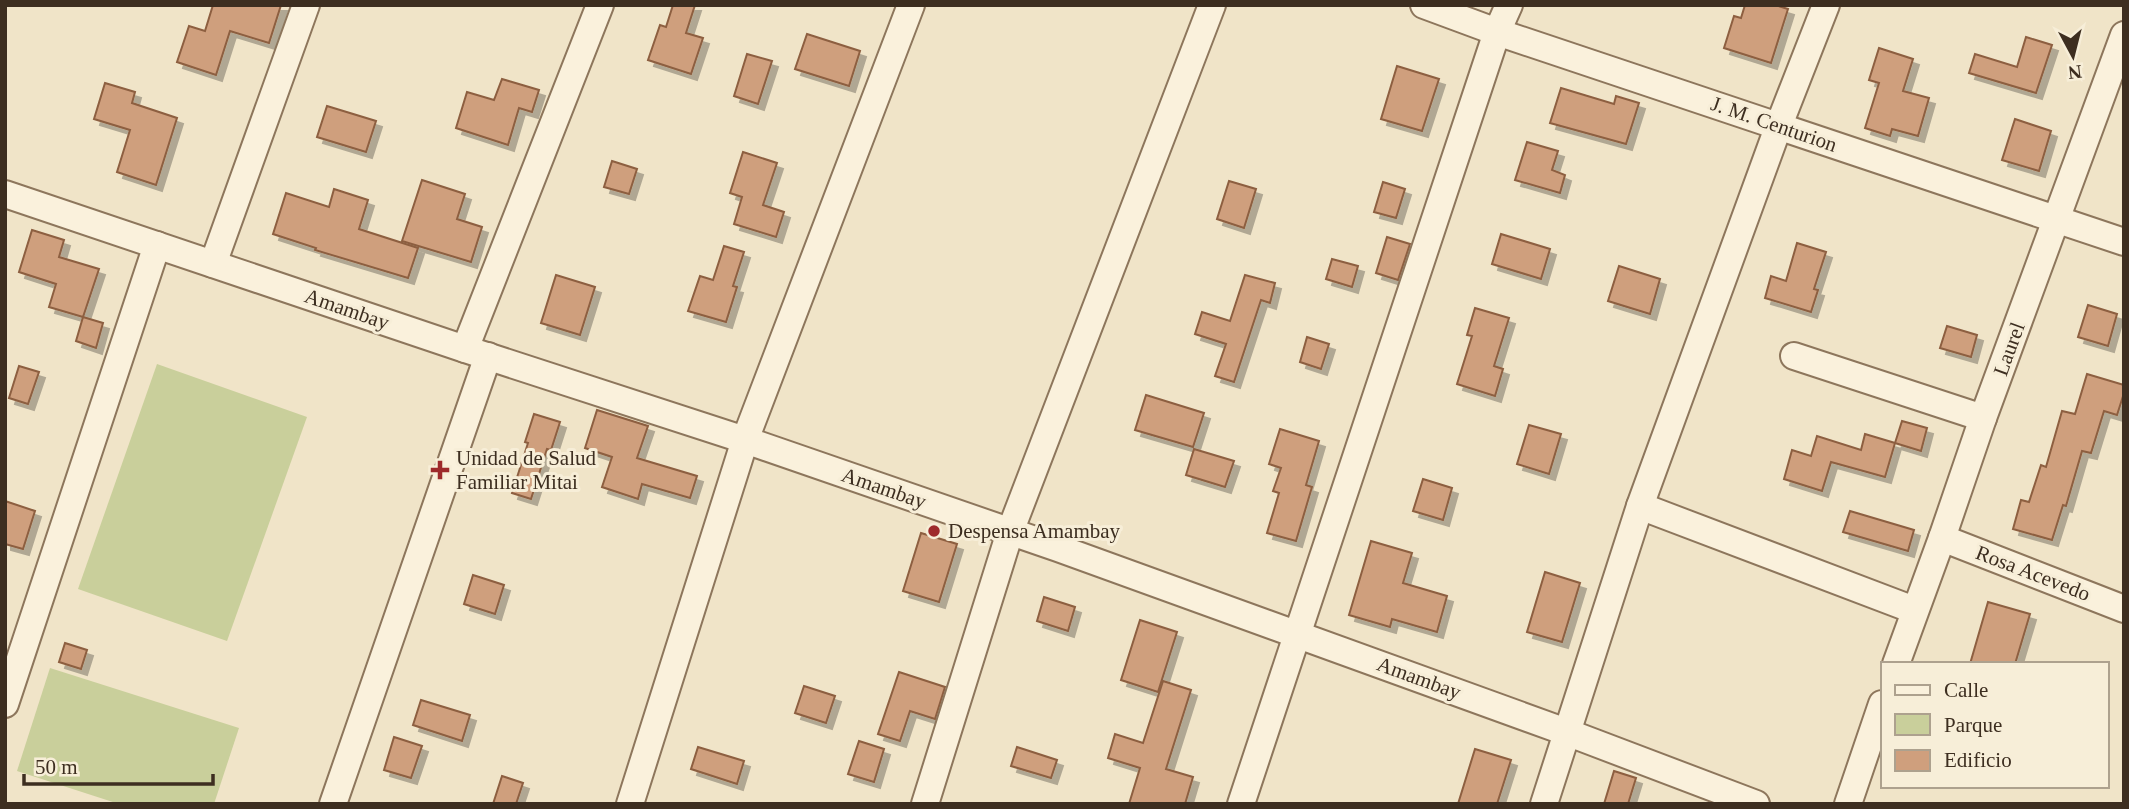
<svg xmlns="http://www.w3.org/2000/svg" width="2129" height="809" viewBox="0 0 2129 809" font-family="'Times New Roman',serif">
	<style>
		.green { fill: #c9cf9b }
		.building { fill: #cf9f7d; stroke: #8d5f41; stroke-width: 2; filter: url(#shadow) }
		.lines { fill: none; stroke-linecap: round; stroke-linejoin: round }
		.minor-casing { stroke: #8d765c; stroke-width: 30 }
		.minor { stroke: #faf1dc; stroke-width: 26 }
		.poi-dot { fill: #9e2a2b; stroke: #f7eed8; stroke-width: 2.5 }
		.labels { text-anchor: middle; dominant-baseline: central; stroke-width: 6; stroke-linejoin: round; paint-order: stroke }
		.street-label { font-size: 21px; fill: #3d2e20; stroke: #f7eed8 }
		.poi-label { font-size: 21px; fill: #3d2e20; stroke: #f7eed8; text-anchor: start }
	</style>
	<defs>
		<filter id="shadow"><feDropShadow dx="6" dy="6" stdDeviation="0" flood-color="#0004"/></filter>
	</defs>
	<rect width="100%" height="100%" fill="#f0e4c8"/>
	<!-- green -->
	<g class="green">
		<polygon points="157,364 307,417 227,641 78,589"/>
		<polygon points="50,668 239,728 214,804 119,804 17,771"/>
	</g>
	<!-- building -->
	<g class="building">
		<polygon points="213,5 281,5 269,43 230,31 216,75 177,62 189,26 205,31"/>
		<polygon points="673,5 695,5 686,33 703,38 691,74 648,60 660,25 666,27"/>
		<polygon points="1745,5 1775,5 1788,9 1771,63 1724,48 1734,16 1741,18"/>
		<polygon points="807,34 860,51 849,86 795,69"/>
		<polygon points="2026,37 2052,45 2036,93 1969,73 1975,54 2017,67"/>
		<polygon points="1879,48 1913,59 1903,91 1929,98 1918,136 1892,129 1890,136 1865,128 1879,83 1869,80"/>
		<polygon points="747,54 772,61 758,104 734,96"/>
		<polygon points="1397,66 1439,79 1422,131 1381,119"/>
		<polygon points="502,79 539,90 532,112 519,108 508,145 456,128 467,92 494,100"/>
		<polygon points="105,83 135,92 132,103 177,118 156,185 117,172 130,130 94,119"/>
		<polygon points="1561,88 1614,104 1616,96 1639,103 1626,144 1550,123"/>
		<polygon points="327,106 376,121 366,152 317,137"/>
		<polygon points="2015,119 2051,131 2039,171 2002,160"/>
		<polygon points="1527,142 1558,151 1552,170 1565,175 1560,193 1515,180"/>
		<polygon points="743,152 777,163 763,205 784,212 776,237 734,224 742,197 730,193"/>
		<polygon points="612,161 637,169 629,194 604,187"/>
		<polygon points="422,180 465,194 457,219 482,227 471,262 402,241"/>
		<polygon points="1229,181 1256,189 1244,228 1217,219"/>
		<polygon points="1383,182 1405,189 1396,218 1374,212"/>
		<polygon points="334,189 368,200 359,229 418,248 408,278 315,250 316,248 273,234 286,193 329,207"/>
		<polygon points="32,230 64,240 59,257 99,269 83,317 49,307 56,284 19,272"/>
		<polygon points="1501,234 1550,249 1541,279 1492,264"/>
		<polygon points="1387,237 1410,244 1398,280 1376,273"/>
		<polygon points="1797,243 1826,252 1814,289 1818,290 1811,312 1765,298 1771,276 1786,281"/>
		<polygon points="724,246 744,252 733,286 737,287 726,322 688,311 700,276 713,280"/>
		<polygon points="1332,259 1358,266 1352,287 1326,279"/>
		<polygon points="1619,266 1660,279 1650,314 1608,301"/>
		<polygon points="556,275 595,287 580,335 541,323"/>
		<polygon points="1245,275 1275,283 1270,303 1261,300 1234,382 1215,376 1226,344 1195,334 1202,312 1230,321"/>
		<polygon points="2088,305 2117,314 2108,346 2078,337"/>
		<polygon points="1475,308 1509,318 1494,366 1503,369 1495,396 1457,384 1472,336 1467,335"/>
		<polygon points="83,317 103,323 96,348 76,341"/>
		<polygon points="1947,326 1977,335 1971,357 1940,348"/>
		<polygon points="1307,337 1329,344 1321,369 1300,362"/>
		<polygon points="19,366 39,372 28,404 9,398"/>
		<polygon points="2087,374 2124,385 2124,393 2117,415 2104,411 2091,453 2082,451 2066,506 2063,505 2052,540 2013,529 2021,500 2029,502 2041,465 2046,467 2062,411 2075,414"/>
		<polygon points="1146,395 1204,413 1193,447 1135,430"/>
		<polygon points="597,410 648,426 637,458 697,476 690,498 642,484 638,499 602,487 612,457 585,448"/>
		<polygon points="534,414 560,422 551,450 547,449 531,499 512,493 528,443 525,442"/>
		<polygon points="1902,421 1927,428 1921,451 1895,443"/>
		<polygon points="1529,425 1561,434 1549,474 1517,464"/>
		<polygon points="1280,429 1319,441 1306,485 1312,487 1296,541 1267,533 1279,493 1273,491 1281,468 1269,464"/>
		<polygon points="1865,434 1895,443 1885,477 1831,462 1822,491 1784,479 1792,450 1811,456 1817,436 1861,450"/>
		<polygon points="1194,449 1234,461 1225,487 1186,475"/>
		<polygon points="1423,479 1452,488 1443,520 1413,511"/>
		<polygon points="5,501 35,511 23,549 5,544"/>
		<polygon points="1850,511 1914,530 1908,551 1843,532"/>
		<polygon points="921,533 957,544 939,602 903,591"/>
		<polygon points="1371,541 1412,553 1403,583 1447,596 1437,632 1392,619 1390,627 1349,615"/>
		<polygon points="1545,572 1580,583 1562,642 1527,632"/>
		<polygon points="473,575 504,585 495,614 464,604"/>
		<polygon points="1044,597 1075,607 1068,631 1037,621"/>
		<polygon points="1988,602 2030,614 2015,664 1970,664"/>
		<polygon points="1140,620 1177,632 1158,692 1121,680"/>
		<polygon points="65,643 87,650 81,669 59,662"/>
		<polygon points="899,672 945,687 935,719 910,711 900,741 878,734"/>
		<polygon points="1163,681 1191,690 1166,769 1193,777 1185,804 1129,804 1140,768 1108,758 1115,734 1143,743"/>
		<polygon points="804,686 835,696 826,723 795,713"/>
		<polygon points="421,700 470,715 462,741 413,725"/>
		<polygon points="394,737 422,746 411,778 384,770"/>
		<polygon points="859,741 884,749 874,782 848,774"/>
		<polygon points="698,747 744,761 737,784 691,769"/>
		<polygon points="1017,747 1057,760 1051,778 1011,766"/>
		<polygon points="1475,749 1511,760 1497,804 1458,804"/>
		<polygon points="1614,771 1636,778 1628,804 1604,804"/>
		<polygon points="502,776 523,783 516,804 493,804"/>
	</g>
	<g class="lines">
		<!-- minor casing -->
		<g class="minor-casing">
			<g id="minor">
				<polyline points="1424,5 1497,32 2124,242"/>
				<polyline points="5,194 465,349 745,440 1058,548 1569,733 1756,804"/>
				<polyline points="213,264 306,5"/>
				<polyline points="465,349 600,5"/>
				<polyline points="1794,356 1983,418"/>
				<polyline points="1640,506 1914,610"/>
				<polyline points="1942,538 2124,609"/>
				<polyline points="1896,664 1942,538 1983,418 2124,35"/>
				<polyline points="5,704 157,245"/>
				<polyline points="333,804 488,356"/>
				<polyline points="630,804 745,440 911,5"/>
				<polyline points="925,804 1010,532 1212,5"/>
				<polyline points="1241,804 1497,32 1509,5"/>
				<polyline points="1544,804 1640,506 1779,125 1826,5"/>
				<polyline points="1848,804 1882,704"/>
			</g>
		</g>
		<!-- minor -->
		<use href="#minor" class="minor"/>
	</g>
	<!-- markers -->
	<g class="poi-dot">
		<path d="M436.5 459.5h7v7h7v7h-7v7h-7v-7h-7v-7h7z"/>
		<circle cx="934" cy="531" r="7"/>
	</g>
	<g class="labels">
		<!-- street labels -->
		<g class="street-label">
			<text transform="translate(1774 124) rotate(19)">J. M. Centurion</text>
			<text transform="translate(347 309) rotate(19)">Amambay</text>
			<text transform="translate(2009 349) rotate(-70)">Laurel</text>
			<text transform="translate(884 488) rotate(19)">Amambay</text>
			<text transform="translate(2033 573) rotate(21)">Rosa Acevedo</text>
			<text transform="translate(1419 678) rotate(20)">Amambay</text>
		</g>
		<!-- poi labels -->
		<g class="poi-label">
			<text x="456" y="458">Unidad de Salud<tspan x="456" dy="24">Familiar Mitai</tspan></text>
			<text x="948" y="531">Despensa Amambay</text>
		</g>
	</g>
	<!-- border -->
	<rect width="2129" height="809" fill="none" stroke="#3d2e20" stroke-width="14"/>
	<!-- legend -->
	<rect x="1881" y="662" width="228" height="126" fill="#f7eed8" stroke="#ada18e" stroke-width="2"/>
	<rect x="1895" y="685" width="35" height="10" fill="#faf1dc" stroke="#ada18e" stroke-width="2"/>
	<text x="1944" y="697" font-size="21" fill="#3d2e20">Calle</text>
	<rect x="1895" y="714" width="35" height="21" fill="#c9cf9b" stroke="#ada18e" stroke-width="2"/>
	<text x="1944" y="732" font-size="21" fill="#3d2e20">Parque</text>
	<rect x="1895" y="750" width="35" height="21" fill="#cf9f7d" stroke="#ada18e" stroke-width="2"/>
	<text x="1944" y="767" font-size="21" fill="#3d2e20">Edificio</text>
	<!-- north arrow -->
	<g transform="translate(2073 56) rotate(173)" stroke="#f7eed8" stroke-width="5" paint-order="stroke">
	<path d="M0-5L12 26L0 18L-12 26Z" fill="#3d2e20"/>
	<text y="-10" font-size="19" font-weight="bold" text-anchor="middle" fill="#3d2e20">N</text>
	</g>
	<!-- scale -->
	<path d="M24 774v10h189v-10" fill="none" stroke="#3d2e20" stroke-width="3.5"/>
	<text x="35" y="774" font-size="21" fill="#3d2e20" stroke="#f7eed8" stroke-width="5" paint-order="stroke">50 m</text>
</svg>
